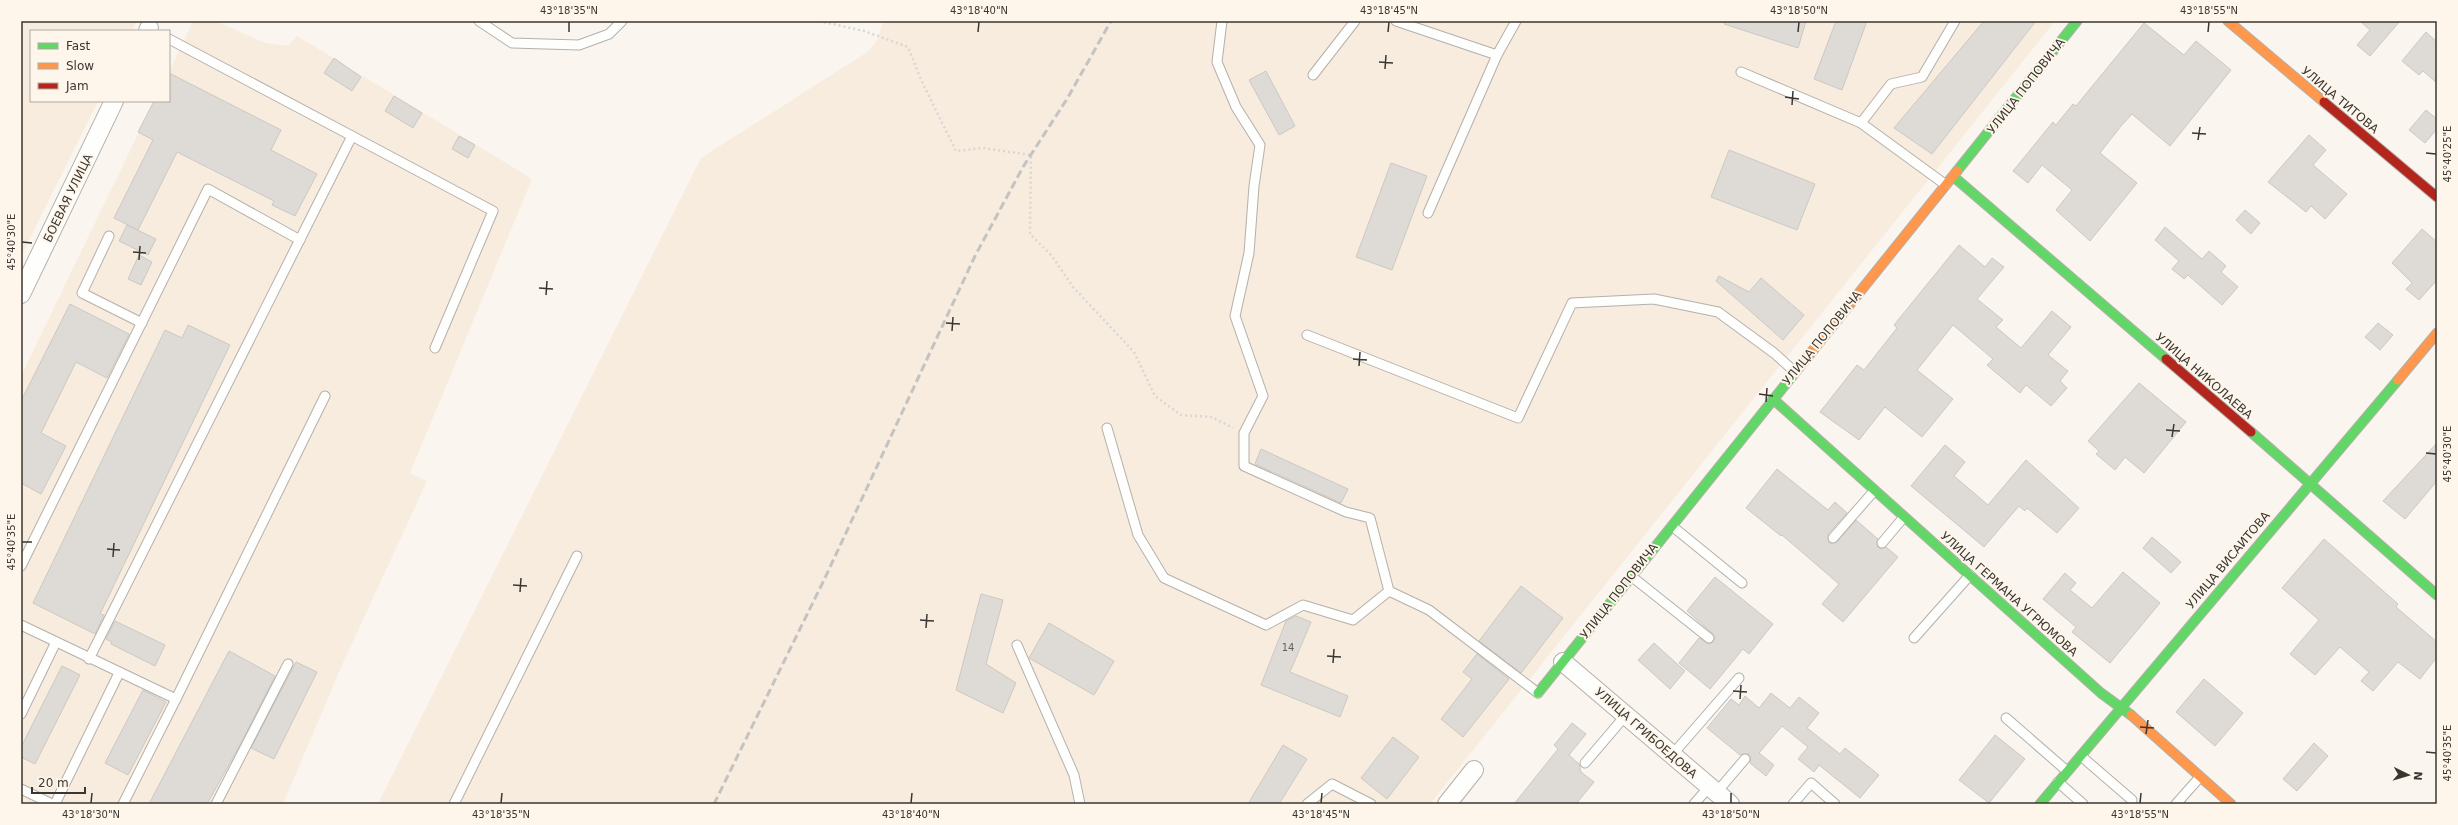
<svg xmlns="http://www.w3.org/2000/svg" width="2458" height="825" viewBox="0 0 2458 825" font-family="'DejaVu Sans',sans-serif">
	<style>
		.built { fill: #f7ecde }
		.building { fill: #dedad5; stroke: #ccc8c3 }
		.lines { fill: none; stroke-linecap: round; stroke-linejoin: round }
		.lane-casing { stroke: #b4b0ac; stroke-width: 11 }
		.street-casing { stroke: #b4b0ac; stroke-width: 20 }
		.fast-casing { stroke: #b4b0ac; stroke-width: 11 }
		.slow-casing { stroke: #b4b0ac; stroke-width: 11 }
		.jam-casing { stroke: #b4b0ac; stroke-width: 11 }
		.path { stroke: #d8d7d6; stroke-width: 2.5; stroke-dasharray: 2 3; stroke-linecap: butt }
		.lane { stroke: #fefefd; stroke-width: 9 }
		.street { stroke: #fefefd; stroke-width: 18 }
		.fast { stroke: #63d668; stroke-width: 9 }
		.slow { stroke: #ff974d; stroke-width: 9 }
		.jam { stroke: #b3261e; stroke-width: 9 }
		.rail { stroke: #c4c3c1; stroke-width: 3; stroke-dasharray: 8 4; stroke-linecap: butt }
		.ticks { fill: none; stroke: #3a3631; stroke-width: 1.5 }
		.labels { text-anchor: middle; dominant-baseline: central; stroke-width: 4; stroke-linejoin: round; paint-order: stroke }
		.number-label { font-size: 10px; fill: #635f5a }
		.street-label { font-size: 12px; fill: #3a3631; stroke: #fef6eb }
		.neatline { fill: none; stroke: #3a3631; stroke-width: 1.5 }
		.ticks-label { font-size: 10px; text-anchor: middle; fill: #3a3631 }
	</style>
	<rect width="100%" height="100%" fill="#faf5ef"/>
	<!-- built -->
	<g class="built">
		<polygon points="21,21 137,21 132,31 31,31 31,101 98,101 21,256"/>
		<polygon points="193,21 216,21 265,43 288,46 297,36 532,179 410,473 427,481 342,665 283,804 21,804 21,376 154,101 169,101 169,72"/>
		<polygon points="883,21 2055,21 1430,804 378,804 701,158 869,51 878,39"/>
	</g>
	<!-- building -->
	<g class="building">
		<polygon points="1725,21 1806,21 1798,48 1724,24"/>
		<polygon points="1836,21 1867,21 1842,90 1814,79"/>
		<polygon points="1984,21 2036,21 1932,154 1894,128"/>
		<polygon points="2360,21 2400,21 2370,56 2357,45 2370,30"/>
		<polygon points="2144,23 2184,55 2196,41 2231,70 2170,146 2132,114 2121,126 2100,153 2137,183 2090,241 2056,210 2072,190 2042,165 2028,183 2013,171 2053,122 2056,125 2073,104 2076,106"/>
		<polygon points="2426,32 2437,42 2437,83 2423,71 2419,75 2402,61"/>
		<polygon points="334,58 361,77 352,91 324,73"/>
		<polygon points="1266,71 1295,126 1279,135 1249,80"/>
		<polygon points="169,73 281,130 271,150 317,174 295,216 272,205 274,201 177,152 138,230 114,218 153,140 138,132 154,101 169,101"/>
		<polygon points="394,96 422,113 413,128 385,111"/>
		<polygon points="2426,110 2437,119 2437,129 2425,143 2409,130"/>
		<polygon points="2309,135 2326,150 2313,165 2347,194 2325,219 2311,206 2306,212 2268,182"/>
		<polygon points="459,136 475,145 468,158 452,149"/>
		<polygon points="1729,150 1815,184 1797,230 1711,197"/>
		<polygon points="1391,163 1427,176 1392,270 1356,257"/>
		<polygon points="2245,210 2260,223 2251,234 2236,220"/>
		<polygon points="127,225 156,239 148,255 119,241"/>
		<polygon points="2165,227 2202,259 2209,251 2226,266 2221,272 2238,287 2222,305 2188,275 2184,279 2172,269 2179,261 2155,240"/>
		<polygon points="2422,229 2437,242 2437,280 2419,300 2406,289 2412,283 2392,263"/>
		<polygon points="1959,245 1985,267 1992,258 2004,267 1977,299 2003,320 1996,327 2021,348 2052,311 2071,327 2048,355 2068,371 2060,381 2067,388 2051,406 2026,385 2020,393 1987,365 1993,359 1953,325 1917,370 1953,399 1922,437 1885,407 1859,440 1820,412 1857,365 1864,370 1897,328 1894,325"/>
		<polygon points="139,255 152,262 141,285 128,279"/>
		<polygon points="1719,276 1749,292 1761,278 1804,315 1783,340 1716,281"/>
		<polygon points="70,304 129,334 107,378 76,362 41,433 66,446 41,494 21,483 21,401"/>
		<polygon points="2378,323 2393,335 2380,350 2365,337"/>
		<polygon points="188,325 230,345 100,614 104,615 95,634 33,603 165,330 182,338"/>
		<polygon points="2139,383 2186,422 2144,473 2125,457 2115,470 2096,454 2099,451 2088,441"/>
		<polygon points="2437,443 2437,481 2405,519 2383,501"/>
		<polygon points="1945,445 1965,462 1954,476 1988,505 2026,460 2079,508 2057,533 2027,508 2025,511 2019,506 1984,547 1911,486"/>
		<polygon points="1261,449 1348,489 1341,503 1255,464"/>
		<polygon points="1777,469 1828,510 1835,502 1847,513 1828,534 1829,543 1837,542 1856,520 1878,539 1878,547 1881,549 1886,547 1898,557 1843,622 1822,604 1839,584 1782,535 1781,536 1746,508"/>
		<polygon points="2152,537 2181,562 2171,573 2143,548"/>
		<polygon points="2324,539 2398,604 2396,607 2437,642 2437,657 2420,679 2398,662 2373,691 2361,681 2369,672 2340,647 2315,675 2290,654 2319,620 2282,588"/>
		<polygon points="2123,572 2160,603 2110,663 2072,632 2076,627 2043,599 2065,573 2076,583 2070,590 2092,608"/>
		<polygon points="1715,577 1773,624 1749,654 1743,649 1710,689 1679,663 1699,638 1709,644 1715,639 1713,634 1687,611"/>
		<polygon points="1521,586 1563,618 1521,673 1479,641"/>
		<polygon points="981,594 1003,600 986,664 1016,683 1003,713 956,690"/>
		<polygon points="1296,616 1311,622 1290,672 1348,696 1340,717 1261,685 1286,621"/>
		<polygon points="115,621 165,645 155,666 111,644 112,642 106,639"/>
		<polygon points="1049,623 1114,661 1094,695 1029,658"/>
		<polygon points="1654,643 1685,671 1670,689 1638,660"/>
		<polygon points="229,651 275,676 241,743 207,804 149,804"/>
		<polygon points="1477,654 1509,679 1463,737 1441,719 1472,679 1463,672"/>
		<polygon points="296,662 317,672 274,759 251,748"/>
		<polygon points="62,666 80,675 35,764 21,757 21,747"/>
		<polygon points="2204,679 2243,713 2215,746 2176,712"/>
		<polygon points="143,690 166,702 128,775 105,763"/>
		<polygon points="1771,693 1790,708 1799,697 1819,713 1807,728 1840,754 1845,748 1879,775 1860,798 1819,765 1814,772 1798,759 1808,747 1782,726 1759,753 1774,765 1766,776 1750,763 1751,757 1749,754 1740,755 1707,728 1731,699 1739,705 1745,696 1759,708"/>
		<polygon points="1572,723 1586,734 1569,755 1579,764 1581,772 1594,782 1576,804 1514,804 1558,749 1554,745"/>
		<polygon points="1995,735 2025,759 1989,803 1959,780"/>
		<polygon points="1393,737 1419,757 1387,799 1361,778"/>
		<polygon points="2314,743 2328,756 2297,791 2283,779"/>
		<polygon points="1283,745 1307,759 1279,804 1248,804"/>
	</g>
	<g class="lines">
		<!-- lane casing -->
		<g class="lane-casing">
			<g id="lane">
				<polyline points="479,21 512,43 579,45 609,34 622,21"/>
				<polyline points="1222,21 1217,62 1236,107 1260,145 1254,186 1249,253 1235,316 1263,396 1244,433 1244,466 1346,512 1370,518 1389,591"/>
				<polyline points="1396,21 1497,55 1516,21"/>
				<polyline points="1741,72 1861,123 1946,185"/>
				<polyline points="1313,75 1355,21"/>
				<polyline points="1861,123 1891,84 1922,77 1955,21"/>
				<polyline points="352,136 493,211 435,348"/>
				<polyline points="1428,213 1497,55"/>
				<polyline points="109,236 82,293 142,323"/>
				<polyline points="1307,335 1518,418 1572,303 1654,299 1718,312 1774,353 1794,371"/>
				<polyline points="1107,428 1138,535 1164,578 1266,625 1303,605 1353,620 1389,591 1429,610 1538,693"/>
				<polyline points="1672,526 1742,583"/>
				<polyline points="1833,538 1874,491"/>
				<polyline points="1882,543 1904,517"/>
				<polyline points="21,566 208,189 300,240"/>
				<polyline points="1631,576 1709,638"/>
				<polyline points="21,625 176,699 325,396"/>
				<polyline points="1914,638 1970,575"/>
				<polyline points="1017,645 1074,775 1080,804"/>
				<polyline points="89,659 352,136 169,39"/>
				<polyline points="21,714 56,642"/>
				<polyline points="2006,718 2067,771"/>
				<polyline points="1672,755 1739,678"/>
				<polyline points="2081,756 2132,800"/>
				<polyline points="1585,763 1626,715"/>
				<polyline points="2058,782 2083,804"/>
				<polyline points="21,789 52,804"/>
				<polyline points="1716,793 1745,759"/>
				<polyline points="55,804 119,673"/>
				<polyline points="123,804 176,699"/>
				<polyline points="216,804 288,664"/>
				<polyline points="454,804 577,556"/>
				<polyline points="1307,804 1332,784 1371,804"/>
				<polyline points="1694,804 1709,787"/>
				<polyline points="1793,804 1811,783 1835,804"/>
				<polyline points="2176,804 2200,777"/>
			</g>
		</g>
		<!-- street casing -->
		<g class="street-casing">
			<g id="street">
				<polyline points="148,31 149,28"/>
				<polyline points="21,294 114,101"/>
				<polyline points="1563,662 1730,804"/>
				<polyline points="1447,804 1474,770"/>
			</g>
		</g>
		<!-- fast casing -->
		<g class="fast-casing">
			<g id="fast">
				<polyline points="1957,171 2077,21"/>
				<polyline points="1954,177 2166,359"/>
				<polyline points="1773,399 2101,693 2131,715"/>
				<polyline points="2251,432 2437,595"/>
				<polyline points="1538,693 1793,375"/>
				<polyline points="2040,804 2398,380"/>
			</g>
		</g>
		<!-- slow casing -->
		<g class="slow-casing">
			<g id="slow">
				<polyline points="2228,21 2324,102"/>
				<polyline points="1793,375 1957,171"/>
				<polyline points="2398,380 2437,333"/>
				<polyline points="2131,715 2231,804"/>
			</g>
		</g>
		<!-- jam casing -->
		<g class="jam-casing">
			<g id="jam">
				<polyline points="2324,102 2437,197"/>
				<polyline points="2166,359 2251,432"/>
			</g>
		</g>
		<!-- path -->
		<polyline class="path" points="819,21 864,31 908,47 922,82 956,151 983,148 1031,155 1030,234 1052,256 1073,287 1134,352 1155,396 1181,415 1212,417 1233,428"/>
		<!-- lane -->
		<use href="#lane" class="lane"/>
		<!-- street -->
		<use href="#street" class="street"/>
		<!-- fast -->
		<use href="#fast" class="fast"/>
		<!-- slow -->
		<use href="#slow" class="slow"/>
		<!-- jam -->
		<use href="#jam" class="jam"/>
		<!-- rail -->
		<polyline class="rail" points="714,804 824,580 975,256 1023,167 1067,99 1111,21"/>
	</g>
	<!-- ticks -->
	<path class="ticks" d="M569 32V22M978 32 979 22M1388 32 1389 22M1798 32 1799 22M2208 32 2209 22M1379 62 1393 63M1385 69 1386 55M1785 97 1799 99M1792 105 1793 91M2192 133 2206 134M2198 140 2200 127M2426 153 2436 154M22 242 32 243M133 252 146 253M139 260 140 246M539 288 553 289M546 295 547 281M946 323 960 324M952 331 953 317M1353 359 1367 360M1359 366 1360 352M1759 394 1773 396M1766 402 1767 388M2166 430 2180 431M2172 437 2174 424M2426 453 2436 454M22 542H32M107 549 120 550M113 557 114 543M513 585 527 586M520 592 521 578M920 620 934 621M926 628 927 614M1327 656 1341 657M1333 663 1334 649M1733 691 1747 692M1740 699 1741 685M2140 727 2154 728M2146 734 2148 720M2426 752 2436 753M91 803 92 793M501 803 502 793M911 803 912 793M1321 803 1322 793M1731 803V793M2140 803 2141 793"/>
	<g class="labels">
		<!-- number labels -->
		<g class="number-label">
			<text x="1288" y="647">14</text>
		</g>
		<!-- street labels -->
		<g class="street-label">
			<text transform="translate(2026 86) rotate(-52)">УЛИЦА ПОПОВИЧА</text>
			<text transform="translate(2340 100) rotate(40)">УЛИЦА ТИТОВА</text>
			<text transform="translate(68 198) rotate(-64)">БОЕВАЯ УЛИЦА</text>
			<text transform="translate(1822 338) rotate(-51)">УЛИЦА ПОПОВИЧА</text>
			<text transform="translate(2204 376) rotate(41)">УЛИЦА НИКОЛАЕВА</text>
			<text transform="translate(2228 560) rotate(-50)">УЛИЦА ВИСАИТОВА</text>
			<text transform="translate(1619 591) rotate(-52)">УЛИЦА ПОПОВИЧА</text>
			<text transform="translate(2009 594) rotate(42)">УЛИЦА ГЕРМАНА УГРЮМОВА</text>
			<text transform="translate(1646 733) rotate(41)">УЛИЦА ГРИБОЕДОВА</text>
		</g>
	</g>
	<!-- border -->
	<rect width="2458" height="825" fill="none" stroke="#fef6eb" stroke-width="44"/>
	<!-- legend -->
	<rect x="30" y="30" width="140" height="72" fill="#fef6eb" stroke="#b0a9a1"/>
	<rect x="38" y="43" width="20" height="6" fill="#63d668" stroke="#b0a9a1"/>
	<text x="66" y="50" font-size="12" fill="#3a3631">Fast</text>
	<rect x="38" y="63" width="20" height="6" fill="#ff974d" stroke="#b0a9a1"/>
	<text x="66" y="70" font-size="12" fill="#3a3631">Slow</text>
	<rect x="38" y="83" width="20" height="6" fill="#b3261e" stroke="#b0a9a1"/>
	<text x="66" y="90" font-size="12" fill="#3a3631">Jam</text>
	<!-- north arrow -->
	<g transform="translate(2408 775) rotate(95)" stroke="#fef6eb" stroke-width="3" paint-order="stroke">
	<path d="M0-3L7 15L0 10L-7 15Z" fill="#3a3631"/>
	<text y="-6" font-size="11" font-weight="bold" text-anchor="middle" fill="#3a3631">N</text>
	</g>
	<!-- scale -->
	<path d="M32 787v6h53v-6" fill="none" stroke="#3a3631" stroke-width="2"/>
	<text x="38" y="787" font-size="12" fill="#3a3631" stroke="#fef6eb" stroke-width="3" paint-order="stroke">20 m</text>
	<rect x="22" y="22" width="2414" height="781" class="neatline"/>
	<g class="ticks-label">
		<text x="569" y="14">43°18'35"N</text>
		<text x="979" y="14">43°18'40"N</text>
		<text x="1389" y="14">43°18'45"N</text>
		<text x="1799" y="14">43°18'50"N</text>
		<text x="2209" y="14">43°18'55"N</text>
		<text transform="translate(2447 154) rotate(-90)" y="4">45°40'25"E</text>
		<text transform="translate(11 242) rotate(-90)" y="4">45°40'30"E</text>
		<text transform="translate(2447 454) rotate(-90)" y="4">45°40'30"E</text>
		<text transform="translate(11 542) rotate(-90)" y="4">45°40'35"E</text>
		<text transform="translate(2447 753) rotate(-90)" y="4">45°40'35"E</text>
		<text x="91" y="818">43°18'30"N</text>
		<text x="501" y="818">43°18'35"N</text>
		<text x="911" y="818">43°18'40"N</text>
		<text x="1321" y="818">43°18'45"N</text>
		<text x="1731" y="818">43°18'50"N</text>
		<text x="2140" y="818">43°18'55"N</text>
	</g>
</svg>
